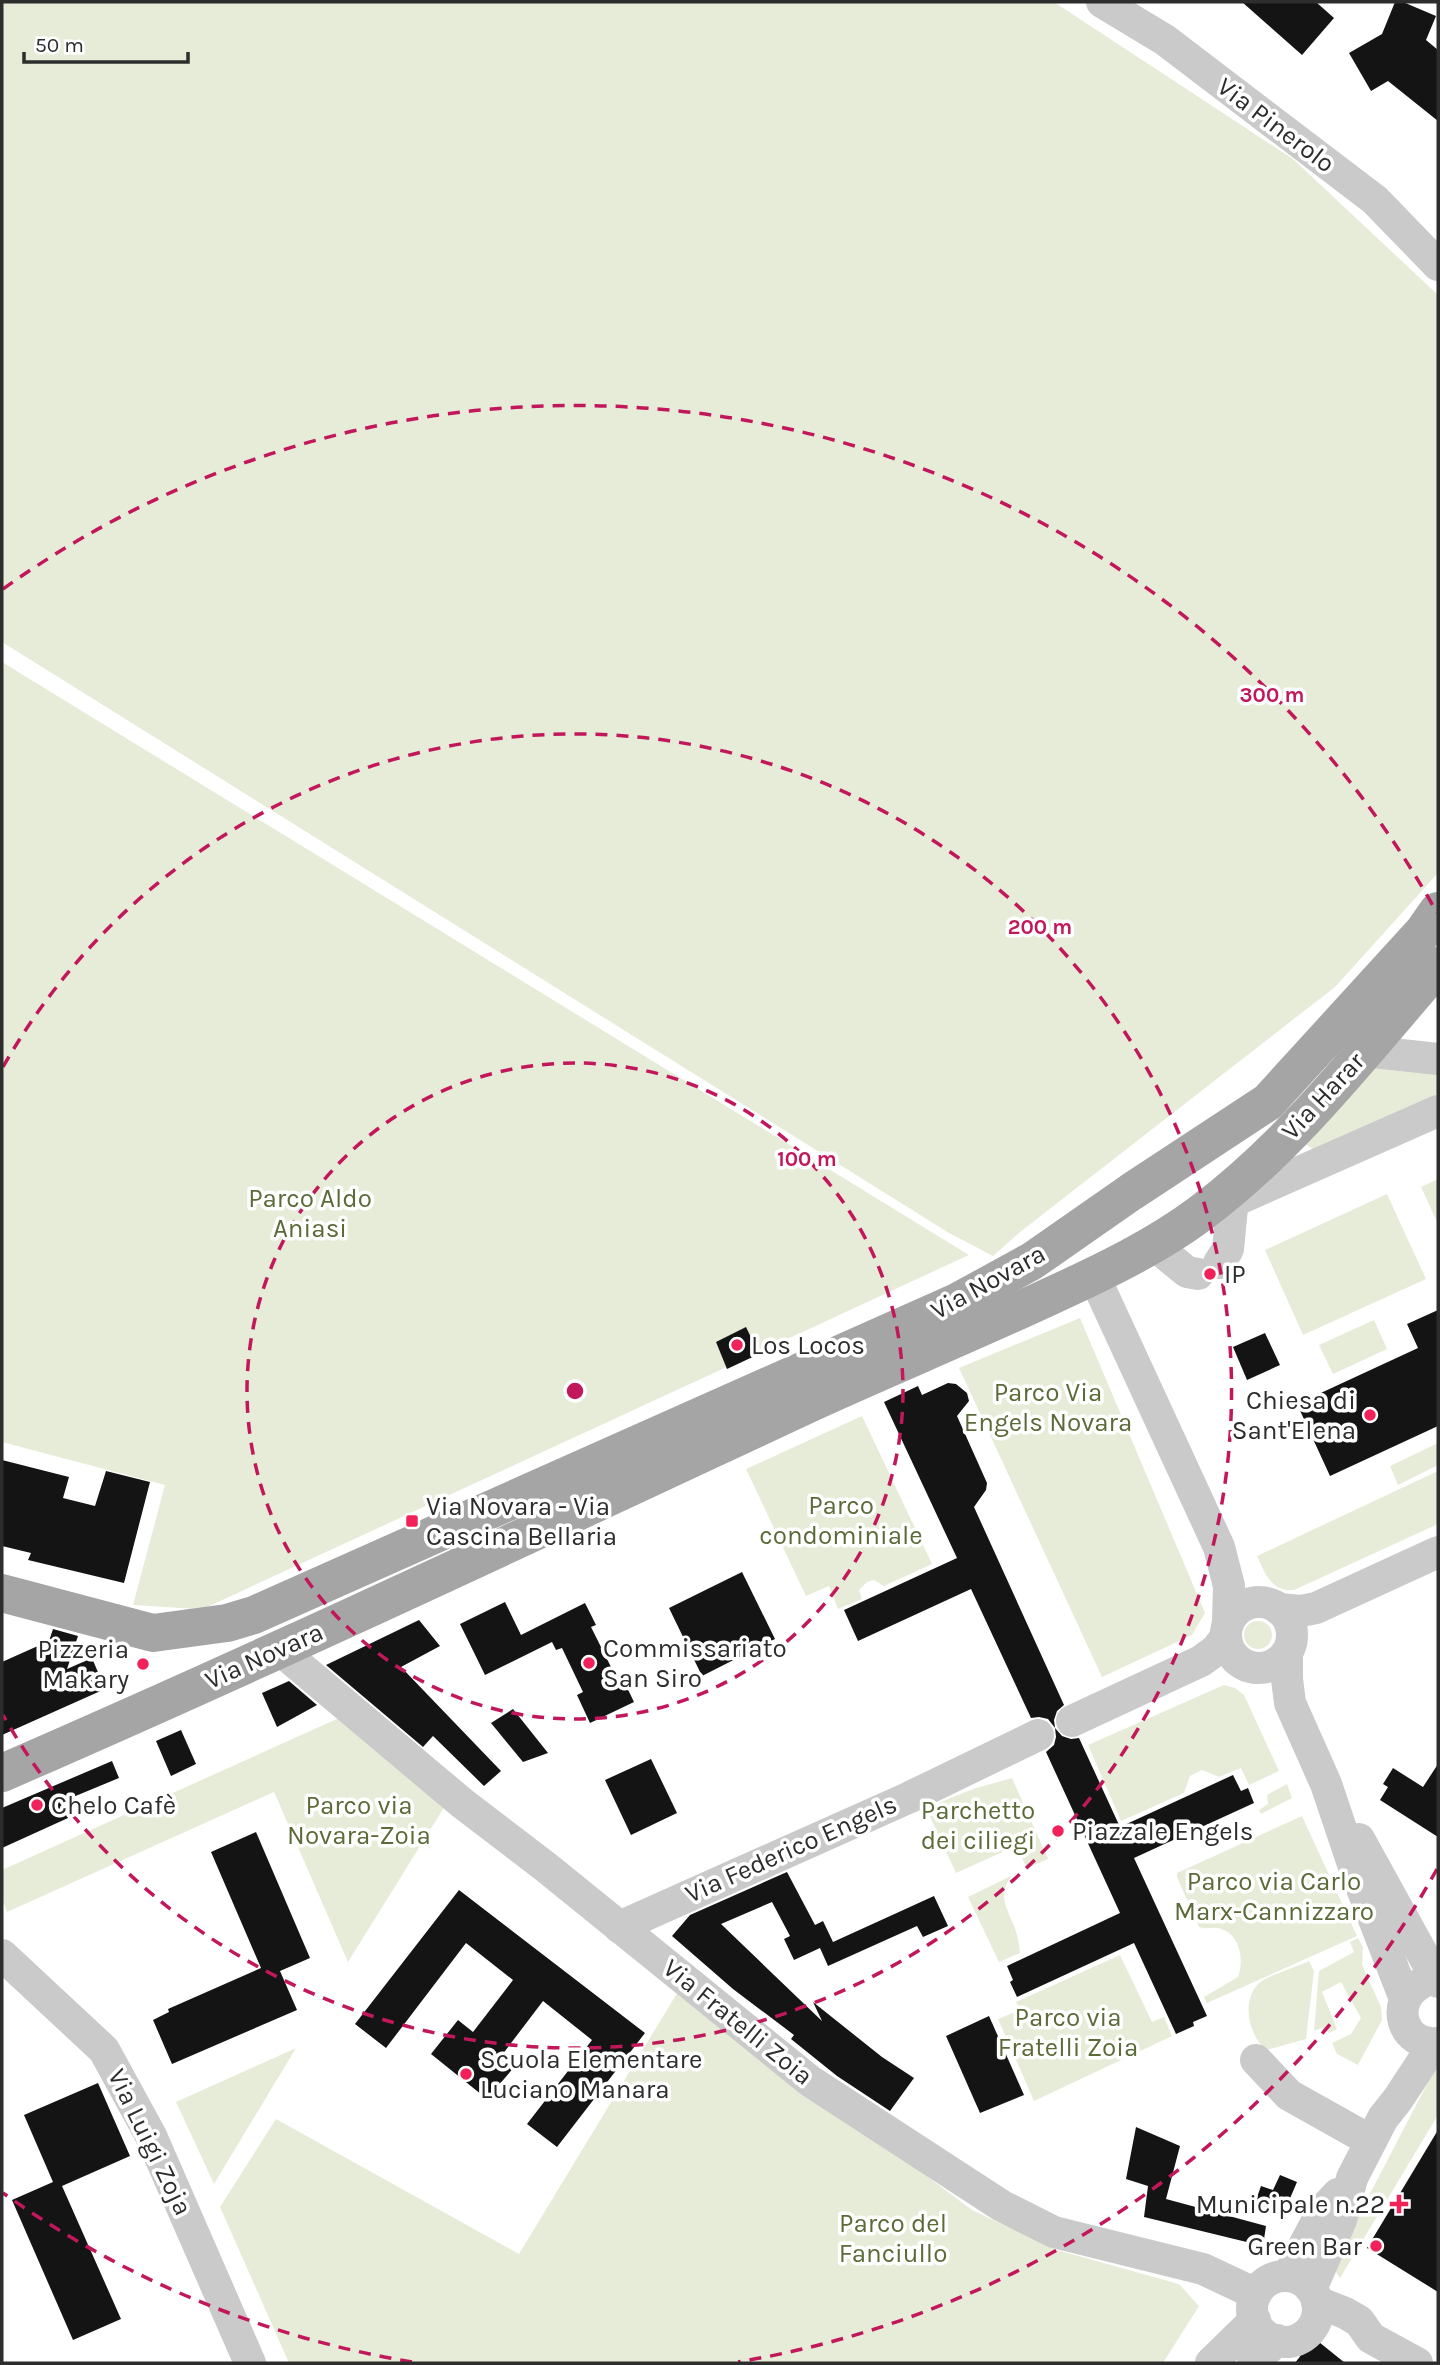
<svg xmlns="http://www.w3.org/2000/svg" width="1440" height="2365" viewBox="0 0 1440 2365" font-family="Karla,sans-serif">
	<style>
		.green { fill: #e7ecd9 }
		.building { fill: #141414 }
		.lines { fill: none; stroke-linecap: round; stroke-linejoin: round }
		.minor { stroke: #cacaca; stroke-width: 32 }
		.major { stroke: #a5a5a5; stroke-width: 38 }
		.ring { fill: none; stroke: #c2185b; stroke-width: 3.5; stroke-dasharray: 12 9 }
		.poi-dot { fill: #f12259; stroke: #fff; stroke-width: 2.5 }
		.labels { text-anchor: middle; dominant-baseline: central; stroke-width: 7; stroke-linejoin: round; paint-order: stroke }
		.street-label { font-size: 26px; fill: #2d2d2d; stroke: #fff }
		.park-label { font-size: 26px; fill: #5a6b38; stroke: #fff }
		.poi-label { font-size: 26px; fill: #2d2d2d; stroke: #fff; text-anchor: start }
		.centre { fill: #c2185b; stroke: #fff; stroke-width: 3.5 }
		.ring-label { font-size: 21px; text-anchor: middle; font-weight: bold; fill: #c2185b; stroke: #fff; stroke-width: 7; stroke-linejoin: round; paint-order: stroke }
	</style>
	<rect width="100%" height="100%" fill="#fff"/>
	<!-- green -->
	<g class="green">
		<polygon points="2,2 1054,2 1293,159 1438,295 1438,873 1335,987 1020,1232 993,1256 949,1233 2,642"/>
		<polygon points="2,662 969,1255 205,1608 196,1609 133,1605 165,1485 2,1442"/>
		<polygon points="1370,1065 1438,1070 1438,1096 1333,1143 1313,1149 1305,1144"/>
		<polygon points="1438,1179 1438,1224 1421,1187"/>
		<polygon points="1387,1194 1426,1279 1303,1335 1265,1250"/>
		<polygon points="1080,1318 1205,1613 1192,1635 1102,1677 959,1368"/>
		<polygon points="1374,1320 1387,1349 1333,1374 1319,1345"/>
		<polygon points="862,1416 932,1564 884,1586 874,1580 867,1582 859,1590 862,1599 838,1609 829,1586 806,1596 746,1469"/>
		<polygon points="1438,1443 1438,1465 1398,1485 1390,1466"/>
		<path d="M1438 1471V1524L1294 1590C1271 1592 1265 1573 1257 1556Z"/>
		<circle cx="1258" cy="1635" r="14"/>
		<polygon points="1224,1685 1235,1688 1244,1695 1279,1771 1249,1785 1241,1768 1219,1777 1202,1770 1190,1776 1184,1793 1121,1821 1088,1745"/>
		<polygon points="339,1718 445,1806 348,1962 274,1792 7,1912 2,1899 2,1870"/>
		<polygon points="1012,1778 1048,1859 1027,1868 1016,1846 956,1873 926,1808 973,1789"/>
		<polygon points="1287,1784 1292,1798 1261,1814 1259,1810 1268,1804 1267,1795"/>
		<path d="M1302 1816 1357 1936 1207 2003 1204 1997 1238 1977C1244 1961 1241 1935 1221 1929 1214 1926 1207 1930 1199 1927L1177 1877V1873Z"/>
		<path d="M1013 1875C997 1893 1006 1907 1014 1926 1018 1935 1019 1944 1020 1953L999 1962 968 1897Z"/>
		<polygon points="1358,1938 1363,1947 1362,1965 1381,2007 1382,2020 1358,2065 1337,2054 1332,2043 1351,2034 1361,2018 1341,1982 1322,1992 1337,2029 1329,2033 1322,2028 1314,2031 1319,1971 1354,1952 1350,1942"/>
		<polygon points="1120,1955 1152,2022 1164,2017 1172,2036 1034,2101 998,2019 1020,2010 1016,2002"/>
		<path d="M1309 1961 1314 1971 1306 2039 1266 2050C1249 2035 1241 2003 1258 1984 1266 1976 1297 1967 1309 1961Z"/>
		<polygon points="679,1990 972,2210 1057,2250 1179,2284 1199,2306 1163,2363 289,2363 220,2207 276,2119 519,2254"/>
		<polygon points="296,2048 214,2184 176,2102"/>
		<polygon points="1438,2063 1438,2115 1340,2278 1335,2271 1347,2238"/>
	</g>
	<!-- building -->
	<g class="building">
		<polygon points="1242,2 1316,2 1334,18 1302,55"/>
		<polygon points="1395,2 1403,2 1436,16 1426,40 1438,50 1438,121 1388,81 1371,91 1349,53 1382,34"/>
		<polygon points="1438,1310 1438,1426 1330,1476 1297,1404 1418,1348 1407,1324"/>
		<polygon points="746,1327 759,1354 727,1369 716,1342"/>
		<polygon points="1265,1333 1280,1365 1247,1380 1233,1347"/>
		<polygon points="948,1383 956,1384 967,1393 969,1401 957,1416 987,1483 986,1490 974,1507 1064,1705 1057,1711 1054,1720 1055,1728 1062,1736 1071,1739 1079,1738 1120,1827 1233,1775 1241,1791 1248,1788 1254,1803 1134,1858 1207,2016 1193,2022 1194,2026 1176,2034 1134,1943 1017,1997 1010,1982 1013,1980 1007,1966 1120,1913 1046,1752 1054,1745 1056,1737 1055,1728 1048,1719 1039,1717 1031,1718 971,1589 858,1641 844,1610 957,1558 884,1402 918,1386 922,1395"/>
		<polygon points="2,1460 69,1477 63,1498 95,1506 106,1471 150,1482 124,1583 28,1560 31,1553 2,1546"/>
		<polygon points="742,1572 775,1639 702,1676 669,1608"/>
		<polygon points="505,1602 521,1635 585,1603 596,1625 591,1627 616,1677 621,1675 634,1702 590,1723 577,1695 583,1692 562,1648 556,1650 552,1642 485,1675 460,1624"/>
		<polygon points="419,1620 440,1646 401,1667 501,1771 484,1786 433,1736 423,1747 326,1665"/>
		<polygon points="53,1629 78,1636 67,1669 92,1658 105,1689 2,1735 2,1662 49,1641"/>
		<polygon points="289,1681 317,1705 277,1727 262,1693"/>
		<polygon points="513,1709 548,1753 523,1762 491,1723"/>
		<polygon points="181,1730 196,1764 171,1776 156,1741"/>
		<polygon points="651,1759 677,1813 631,1835 605,1780"/>
		<polygon points="112,1761 119,1778 61,1802 68,1818 2,1848 2,1808"/>
		<polygon points="1438,1764 1438,1837 1380,1800 1388,1787 1383,1784 1393,1768 1423,1787"/>
		<polygon points="256,1832 310,1958 280,1971 297,2010 172,2064 153,2020 169,2012 168,2009 261,1968 211,1852"/>
		<polygon points="787,1872 815,1925 823,1921 833,1942 934,1896 948,1926 923,1937 917,1926 828,1966 820,1948 794,1960 784,1939 790,1936 772,1902 721,1924 822,2021 813,2002 882,2057 914,2078 890,2111 837,2076 791,2039 794,2035 733,1989 672,1936 690,1915"/>
		<polygon points="459,1890 645,2033 557,2147 527,2124 592,2040 543,2001 502,2055 515,2066 487,2099 431,2054 458,2020 473,2032 513,1980 466,1943 386,2048 355,2024"/>
		<polygon points="989,2016 1024,2095 980,2113 946,2036"/>
		<polygon points="98,2083 130,2156 62,2186 121,2319 73,2340 12,2200 53,2182 24,2115"/>
		<polygon points="1136,2127 1180,2146 1166,2199 1266,2226 1263,2246 1144,2217 1148,2186 1126,2179"/>
		<polygon points="1438,2130 1438,2292 1367,2248"/>
		<polygon points="1280,2175 1297,2182 1282,2217 1255,2203 1261,2186 1273,2190"/>
		<polygon points="1314,2338 1345,2363 1295,2363"/>
	</g>
	<g class="lines">
		<!-- minor -->
		<g class="minor">
			<polyline points="1102,2 1165,40 1375,200 1438,265"/>
			<polyline points="1346,1049 1438,1059"/>
			<polyline points="1218,1208 1438,1111"/>
			<polyline points="1153,1244 1187,1272 1198,1274"/>
			<polyline points="1219,1263 1228,1249 1234,1187"/>
			<polyline points="1094,1276 1219,1547 1229,1586 1228,1621"/>
			<circle cx="1259" cy="1635" r="33"/>
			<polyline points="1279,1609 1301,1611 1316,1608 1438,1552"/>
			<polyline points="279,1649 462,1803 547,1868 810,2081 1002,2206 1054,2232 1203,2269 1256,2294"/>
			<polyline points="1287,1653 1287,1679 1290,1703 1326,1784 1356,1873 1405,1999"/>
			<polyline points="1072,1721 1201,1661 1216,1650 1225,1638"/>
			<polyline points="1359,1839 1438,1982"/>
			<polyline points="619,1927 908,1798 1038,1735"/>
			<polyline points="2,1955 104,2050 151,2136 250,2363"/>
			<path d="M1420 1984C1389 2002 1402 2047 1438 2043"/>
			<polyline points="1256,2060 1289,2095 1371,2141"/>
			<polyline points="1288,2276 1323,2210 1338,2194"/>
			<circle cx="1285" cy="2309" r="33"/>
			<polyline points="1311,2289 1341,2220 1352,2178 1383,2118 1398,2099 1434,2044"/>
			<polyline points="1317,2302 1345,2313 1359,2321 1371,2338 1417,2363"/>
			<polyline points="1211,2363 1255,2320"/>
			<polyline points="1253,2363 1277,2340"/>
		</g>
		<!-- major -->
		<g class="major">
			<polyline points="2,1593 153,1633 227,1623 254,1615 959,1301 1032,1261 1131,1192 1268,1102 1424,931 1438,911"/>
			<path d="M2 1773C276 1654 547 1526 817 1400 896 1364 976 1331 1055 1294 1105 1271 1157 1246 1201 1213 1292 1145 1364 1051 1438 966"/>
		</g>
	</g>
	<!-- distance rings -->
	<g class="ring">
		<circle cx="575" cy="1391" r="328"/>
		<path d="M3 1067A657 657 0 1 1 3 1715"/>
		<path d="M1437 1869A985 985 0 0 1 738 2362M412 2362A985 985 0 0 1 3 2193M3 589A985 985 0 0 1 1437 913"/>
	</g>
	<!-- markers -->
	<g class="poi-dot">
		<circle cx="1210" cy="1274" r="7"/>
		<circle cx="737" cy="1345" r="7"/>
		<circle cx="1370" cy="1415" r="7"/>
		<rect x="405" y="1514" width="14" height="14" rx="3.5"/>
		<circle cx="589" cy="1663" r="7"/>
		<circle cx="143" cy="1664" r="7"/>
		<circle cx="37" cy="1805" r="7"/>
		<circle cx="1058" cy="1831" r="7"/>
		<circle cx="466" cy="2074" r="7"/>
		<path d="M1395.5 2193.5h7v7h7v7h-7v7h-7v-7h-7v-7h7z"/>
		<circle cx="1376" cy="2246" r="7"/>
	</g>
	<g class="labels">
		<!-- street labels -->
		<g class="street-label">
			<text transform="translate(1276 125) rotate(37)">Via Pinerolo</text>
			<text transform="translate(1323 1096) rotate(-47)">Via Harar</text>
			<text transform="translate(988 1282) rotate(-29)">Via Novara</text>
			<text transform="translate(264 1656) rotate(-24)">Via Novara</text>
			<text transform="translate(791 1849) rotate(-24)">Via Federico Engels</text>
			<text transform="translate(738 2022) rotate(39)">Via Fratelli Zoia</text>
			<text transform="translate(150 2142) rotate(64)">Via Luigi Zoja</text>
		</g>
		<!-- park labels -->
		<g class="park-label">
			<text x="310" y="1198">Parco Aldo<tspan x="310" dy="30">Aniasi</tspan></text>
			<text x="1048" y="1392">Parco Via<tspan x="1048" dy="30">Engels Novara</tspan></text>
			<text x="841" y="1505">Parco<tspan x="841" dy="30">condominiale</tspan></text>
			<text x="359" y="1805">Parco via<tspan x="359" dy="30">Novara-Zoia</tspan></text>
			<text x="978" y="1810">Parchetto<tspan x="978" dy="30">dei ciliegi</tspan></text>
			<text x="1274" y="1881">Parco via Carlo<tspan x="1274" dy="30">Marx-Cannizzaro</tspan></text>
			<text x="1068" y="2017">Parco via<tspan x="1068" dy="30">Fratelli Zoia</tspan></text>
			<text x="893" y="2223">Parco del<tspan x="893" dy="30">Fanciullo</tspan></text>
		</g>
		<!-- poi labels -->
		<g class="poi-label">
			<text x="1224" y="1274">IP</text>
			<text x="751" y="1345">Los Locos</text>
			<text x="1356" y="1400" text-anchor="end">Chiesa di<tspan x="1356" dy="30">Sant'Elena</tspan></text>
			<text x="426" y="1506">Via Novara - Via<tspan x="426" dy="30">Cascina Bellaria</tspan></text>
			<text x="603" y="1648">Commissariato<tspan x="603" dy="30">San Siro</tspan></text>
			<text x="129" y="1649" text-anchor="end">Pizzeria<tspan x="129" dy="30">Makary</tspan></text>
			<text x="51" y="1805">Chelo Cafè</text>
			<text x="1072" y="1831">Piazzale Engels</text>
			<text x="480" y="2059">Scuola Elementare<tspan x="480" dy="30">Luciano Manara</tspan></text>
			<text x="1385" y="2204" text-anchor="end">Municipale n.22</text>
			<text x="1362" y="2246" text-anchor="end">Green Bar</text>
		</g>
	</g>
	<circle cx="575" cy="1391" r="10" class="centre"/>
	<g class="ring-label">
		<text x="1272" y="702">300 m</text>
		<text x="1040" y="934">200 m</text>
		<text x="807" y="1166">100 m</text>
	</g>
	<!-- border -->
	<rect width="1440" height="2365" fill="none" stroke="#2d2d2d" stroke-width="7"/>
	<!-- scale -->
	<path d="M24 52v10h164v-10" fill="none" stroke="#2d2d2d" stroke-width="3.5"/>
	<text x="35" y="52" font-size="21" fill="#2d2d2d" stroke="#ffffff" stroke-width="5" paint-order="stroke">50 m</text>
</svg>
